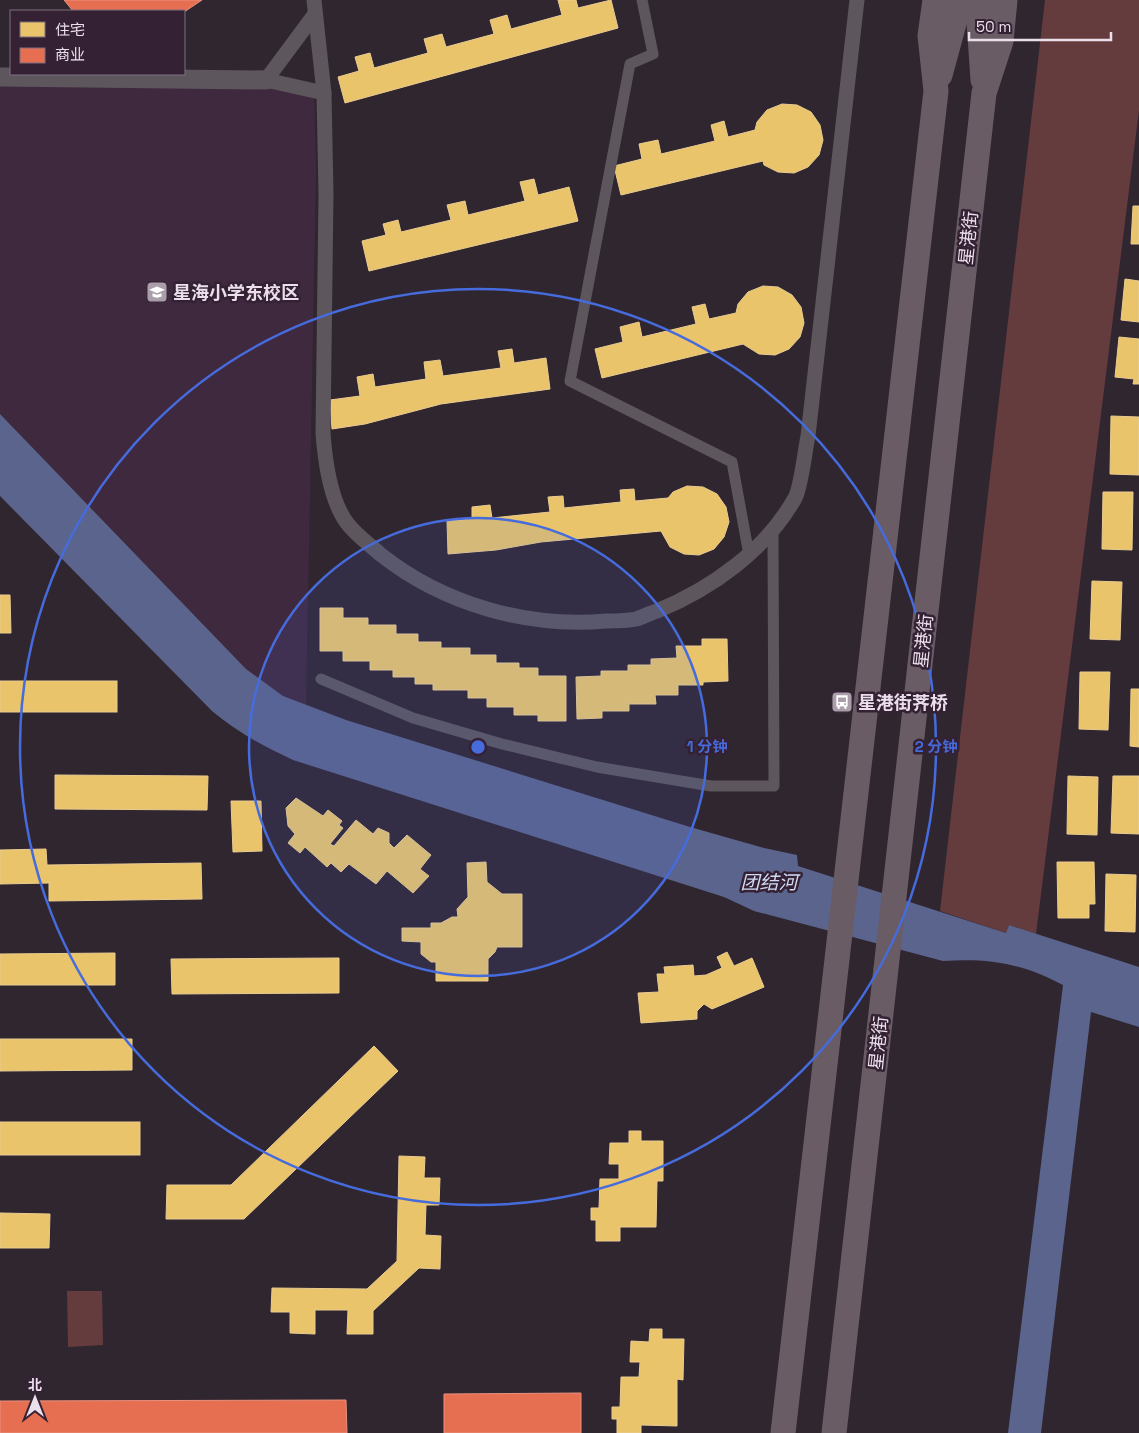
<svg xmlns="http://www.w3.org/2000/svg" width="1139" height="1433" viewBox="0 0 1139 1433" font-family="'Space Grotesk','Noto Sans SC',sans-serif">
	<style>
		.built { fill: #3f293f }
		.green { fill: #653c3d }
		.water { fill: #5b648d }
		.homes { fill: #e9c46a; stroke: #eacc91 }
		.shops { fill: #e76f51; stroke: #e8917f }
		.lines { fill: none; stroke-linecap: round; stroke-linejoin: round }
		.pedestrian { stroke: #5d565d; stroke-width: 11 }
		.minor { stroke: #5d565d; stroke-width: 15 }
		.tertiary { stroke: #5d565d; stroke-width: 19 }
		.primary { stroke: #695c65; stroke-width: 25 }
		.ring { fill: none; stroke: #466bdc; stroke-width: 2.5 }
		.labels { text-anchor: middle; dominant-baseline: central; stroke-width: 5; stroke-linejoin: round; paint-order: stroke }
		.street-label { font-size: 18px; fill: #ebdfeb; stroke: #342234 }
		.poi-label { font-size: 18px; font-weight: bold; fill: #ebdfeb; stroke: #342234; text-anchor: start }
		.water-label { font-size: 19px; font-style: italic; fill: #d1daf6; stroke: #342234 }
		.centre { fill: #466bdc; stroke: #342234; stroke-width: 2.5 }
		.ring-label { font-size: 15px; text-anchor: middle; font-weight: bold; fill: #466bdc; stroke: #342234; stroke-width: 5; stroke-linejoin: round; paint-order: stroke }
	</style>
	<rect width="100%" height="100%" fill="#302630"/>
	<!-- built -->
	<polygon class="built" points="0,80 314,85 316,169 306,705 283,696 246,669 0,414"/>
	<!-- green -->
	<g class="green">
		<polygon points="1045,0 1139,0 1139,110 1036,934 1009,925 1006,933 940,911"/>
		<polygon points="67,1291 102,1291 103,1345 68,1347"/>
	</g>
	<!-- water -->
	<path class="water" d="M0 414 246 669 283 696 346 720 690 827 764 848 797 855 798 866 1006 933 1009 925 1139 967V1027L1091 1012 1041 1433H1008L1063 985C1022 963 988 958 943 961L754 911 724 897 293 760C263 746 237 732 212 711L0 496Z"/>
	<!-- homes -->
	<g class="homes">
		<polygon points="558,0 576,0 578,8 611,0 618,28 345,103 338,77 359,71 355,57 370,53 374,68 428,53 424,39 442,34 446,47 494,34 490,20 507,15 511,29 562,15"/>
		<polygon points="782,104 797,105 811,112 820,125 823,140 819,155 808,167 794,173 778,172 764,165 763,161 621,195 614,166 642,159 639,144 658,140 661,154 715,141 711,125 724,121 728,137 755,130 757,122 767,110"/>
		<polygon points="534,179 538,195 569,187 578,221 369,271 362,241 386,235 383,224 398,220 401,232 451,220 447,205 465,201 468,215 525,201 520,182"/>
		<polygon points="1133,206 1139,206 1139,244 1131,244"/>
		<polygon points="1125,279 1139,281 1139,322 1121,320"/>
		<polygon points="763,286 778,287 792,295 801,307 804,323 800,337 789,349 775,355 759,354 743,344 602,378 595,349 623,342 620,327 639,322 642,337 696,324 692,307 705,304 709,319 736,313 738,304 748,292"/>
		<polygon points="1119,337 1139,339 1139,384 1133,384 1134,379 1115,377"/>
		<polygon points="512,349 514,363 546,358 550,389 441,404 365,424 332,429 330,400 360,396 357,377 373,374 375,387 426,379 424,362 440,360 443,376 501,368 498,351"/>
		<polygon points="1111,416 1139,417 1139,475 1110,474"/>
		<polygon points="687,486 703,487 717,494 726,507 729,522 724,537 714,549 699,555 684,554 670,547 661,531 541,542 496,550 448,554 447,521 472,519 472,507 490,505 492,518 550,512 548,497 563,496 564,508 621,502 620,490 634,489 635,501 668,498 673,492"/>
		<polygon points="1103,492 1133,492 1132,550 1102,549"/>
		<polygon points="1092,581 1122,582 1120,640 1090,639"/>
		<polygon points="0,595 10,595 11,633 0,633"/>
		<polygon points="320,608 343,608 343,618 368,618 368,625 396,625 396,634 418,634 418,642 441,642 441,648 470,648 470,655 496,655 496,663 519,663 519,668 538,668 538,676 566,676 566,721 538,721 538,715 514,715 514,707 487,707 487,698 468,698 468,690 433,690 433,684 415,684 415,677 393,677 393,670 370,670 370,661 343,661 343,651 320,651"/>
		<polygon points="702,639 727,639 728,681 703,682 703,685 678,685 678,695 655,695 656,704 629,704 629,711 602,711 602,718 577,719 576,677 601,676 601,671 628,671 628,665 651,665 651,659 677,658 676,646 702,646"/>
		<polygon points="1080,672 1110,672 1108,730 1079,729"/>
		<rect x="0" y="681" width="117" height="31"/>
		<polygon points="1131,689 1139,689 1139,747 1130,746"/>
		<polygon points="55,775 208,776 207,810 55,809"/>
		<polygon points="1068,776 1098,777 1097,835 1067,834"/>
		<polygon points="1113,776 1139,776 1139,834 1111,833"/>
		<polygon points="296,798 323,816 328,810 342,821 339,825 343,828 330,844 334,846 356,820 373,834 378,828 389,833 389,843 394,848 407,835 431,855 420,869 429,876 413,893 387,871 376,884 349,864 341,872 331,863 327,867 305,847 300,853 288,843 295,834 288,826 286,808"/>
		<polygon points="231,801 261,801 262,851 233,852"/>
		<polygon points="46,849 47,865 201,863 202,899 49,901 49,883 0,884 0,850"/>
		<polygon points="486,862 487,882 502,894 522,894 522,947 497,947 495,952 488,959 488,981 436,981 436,962 431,962 421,954 421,942 402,941 402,928 431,928 431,923 441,923 452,917 458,917 457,909 468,897 467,863"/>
		<polygon points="1057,862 1094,862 1095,904 1089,904 1089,918 1058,918"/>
		<polygon points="1106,874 1136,875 1135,932 1105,931"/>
		<polygon points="727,952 734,966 752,958 764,987 712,1009 704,1004 697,1011 697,1019 641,1023 638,993 659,992 657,974 665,974 664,967 693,965 694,976 706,975 722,968 717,957"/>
		<polygon points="115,953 115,985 0,985 0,954"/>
		<polygon points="339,958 339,993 172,994 171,959"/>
		<polygon points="0,1039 132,1039 132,1070 0,1071"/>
		<polygon points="374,1046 398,1071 244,1219 166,1219 167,1185 231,1185"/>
		<rect x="0" y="1122" width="140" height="33"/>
		<polygon points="629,1131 641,1131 641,1141 663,1141 663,1181 657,1181 656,1227 620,1227 620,1241 596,1241 596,1220 591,1220 591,1208 599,1208 600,1179 619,1179 619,1164 609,1164 610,1143 629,1143"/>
		<polygon points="399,1156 425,1157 424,1178 440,1178 439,1205 426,1205 425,1235 441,1236 440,1269 419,1268 373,1311 373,1334 347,1334 348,1310 315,1310 315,1334 290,1333 290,1312 271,1312 272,1288 367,1289 397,1261"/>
		<polygon points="0,1213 50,1214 49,1248 0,1248"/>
		<polygon points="650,1329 662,1329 662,1339 684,1339 683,1380 677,1379 677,1426 641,1425 641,1433 617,1433 617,1419 612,1419 612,1407 620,1407 621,1377 639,1377 640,1362 630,1362 631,1341 649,1342"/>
	</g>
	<!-- shops -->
	<g class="shops">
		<polygon points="64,0 202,0 184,12 73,11"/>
		<polygon points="581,1393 581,1433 444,1433 444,1394"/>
		<polygon points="346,1400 347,1433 0,1433 0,1401"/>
	</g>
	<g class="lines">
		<!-- pedestrian -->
		<g class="pedestrian">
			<polyline points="642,0 653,54 630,64 570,381 732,462 749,555"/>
			<polyline points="321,679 413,718 502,744 597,767 711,786 774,786 773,529"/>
		</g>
		<!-- minor -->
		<g class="minor">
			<path d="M314 0 324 93 326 194 323 433C325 461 330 500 347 523 356 535 369 544 380 554 443 604 526 628 606 621 616 621 627 621 636 619 643 617 650 613 657 611 711 589 766 550 795 498 801 488 805 450 808 436L857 0"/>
			<polyline points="315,14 266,80 324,93"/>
		</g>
		<!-- tertiary -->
		<polyline class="tertiary" points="0,77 266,80"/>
		<!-- primary -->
		<g class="primary">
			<polyline points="981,0 979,22 983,80"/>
			<polyline points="940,75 955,20 957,0"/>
			<polyline points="783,1433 936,91 930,36 935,0"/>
			<polyline points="834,1433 984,93 1001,41 1005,0"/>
		</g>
	</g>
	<!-- distance rings -->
	<circle cx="478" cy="747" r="229" fill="#466bdc" fill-opacity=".12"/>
	<g class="ring">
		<circle cx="478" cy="747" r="229"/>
		<circle cx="478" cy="747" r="458"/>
	</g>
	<!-- icons -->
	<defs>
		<g id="school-square" transform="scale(1.125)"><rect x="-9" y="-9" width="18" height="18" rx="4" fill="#aa9eaa" stroke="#342234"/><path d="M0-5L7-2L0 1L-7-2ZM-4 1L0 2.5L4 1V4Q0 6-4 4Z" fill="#fff"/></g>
		<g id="bus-square" transform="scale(1.125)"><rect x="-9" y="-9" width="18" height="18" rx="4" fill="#aa9eaa" stroke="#342234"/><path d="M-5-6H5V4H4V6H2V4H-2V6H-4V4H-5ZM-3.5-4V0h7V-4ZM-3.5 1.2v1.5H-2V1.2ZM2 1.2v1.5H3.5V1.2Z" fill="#fff"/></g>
	</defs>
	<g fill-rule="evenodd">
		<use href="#school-square" x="157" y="292"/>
		<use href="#bus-square" x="842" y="702"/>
	</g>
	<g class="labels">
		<!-- street labels -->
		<g class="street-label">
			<text transform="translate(968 238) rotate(-84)">星港街</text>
			<text transform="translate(923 641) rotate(-84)">星港街</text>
			<text transform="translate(878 1043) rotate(-84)">星港街</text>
		</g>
		<!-- poi labels -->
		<g class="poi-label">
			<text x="173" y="292">星海小学东校区</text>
			<text x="858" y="702">星港街荠桥</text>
		</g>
		<!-- water labels -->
		<g class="water-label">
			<text x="769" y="882">团结河</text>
		</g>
	</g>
	<circle cx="478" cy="747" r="8" class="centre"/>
	<g class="ring-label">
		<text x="707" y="752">1 分钟</text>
		<text x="936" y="752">2 分钟</text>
	</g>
	<!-- legend -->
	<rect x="10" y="10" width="175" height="65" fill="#342234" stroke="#7d6e7d"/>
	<rect x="20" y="22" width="25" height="15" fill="#e9c46a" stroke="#7d6e7d"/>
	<text x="55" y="35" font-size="15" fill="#ebdfeb">住宅</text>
	<rect x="20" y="48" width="25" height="15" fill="#e76f51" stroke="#7d6e7d"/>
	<text x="55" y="60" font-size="15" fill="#ebdfeb">商业</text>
	<!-- north arrow -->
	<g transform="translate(35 1398)" stroke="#342234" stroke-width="4" paint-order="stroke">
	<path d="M0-4L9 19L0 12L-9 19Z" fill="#ebdfeb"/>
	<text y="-8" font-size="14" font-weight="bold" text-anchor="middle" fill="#ebdfeb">北</text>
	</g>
	<!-- scale -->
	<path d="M969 32v8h142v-8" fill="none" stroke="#ebdfeb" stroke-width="2.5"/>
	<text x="976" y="32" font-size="15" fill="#ebdfeb" stroke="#342234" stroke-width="4" paint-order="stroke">50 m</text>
</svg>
